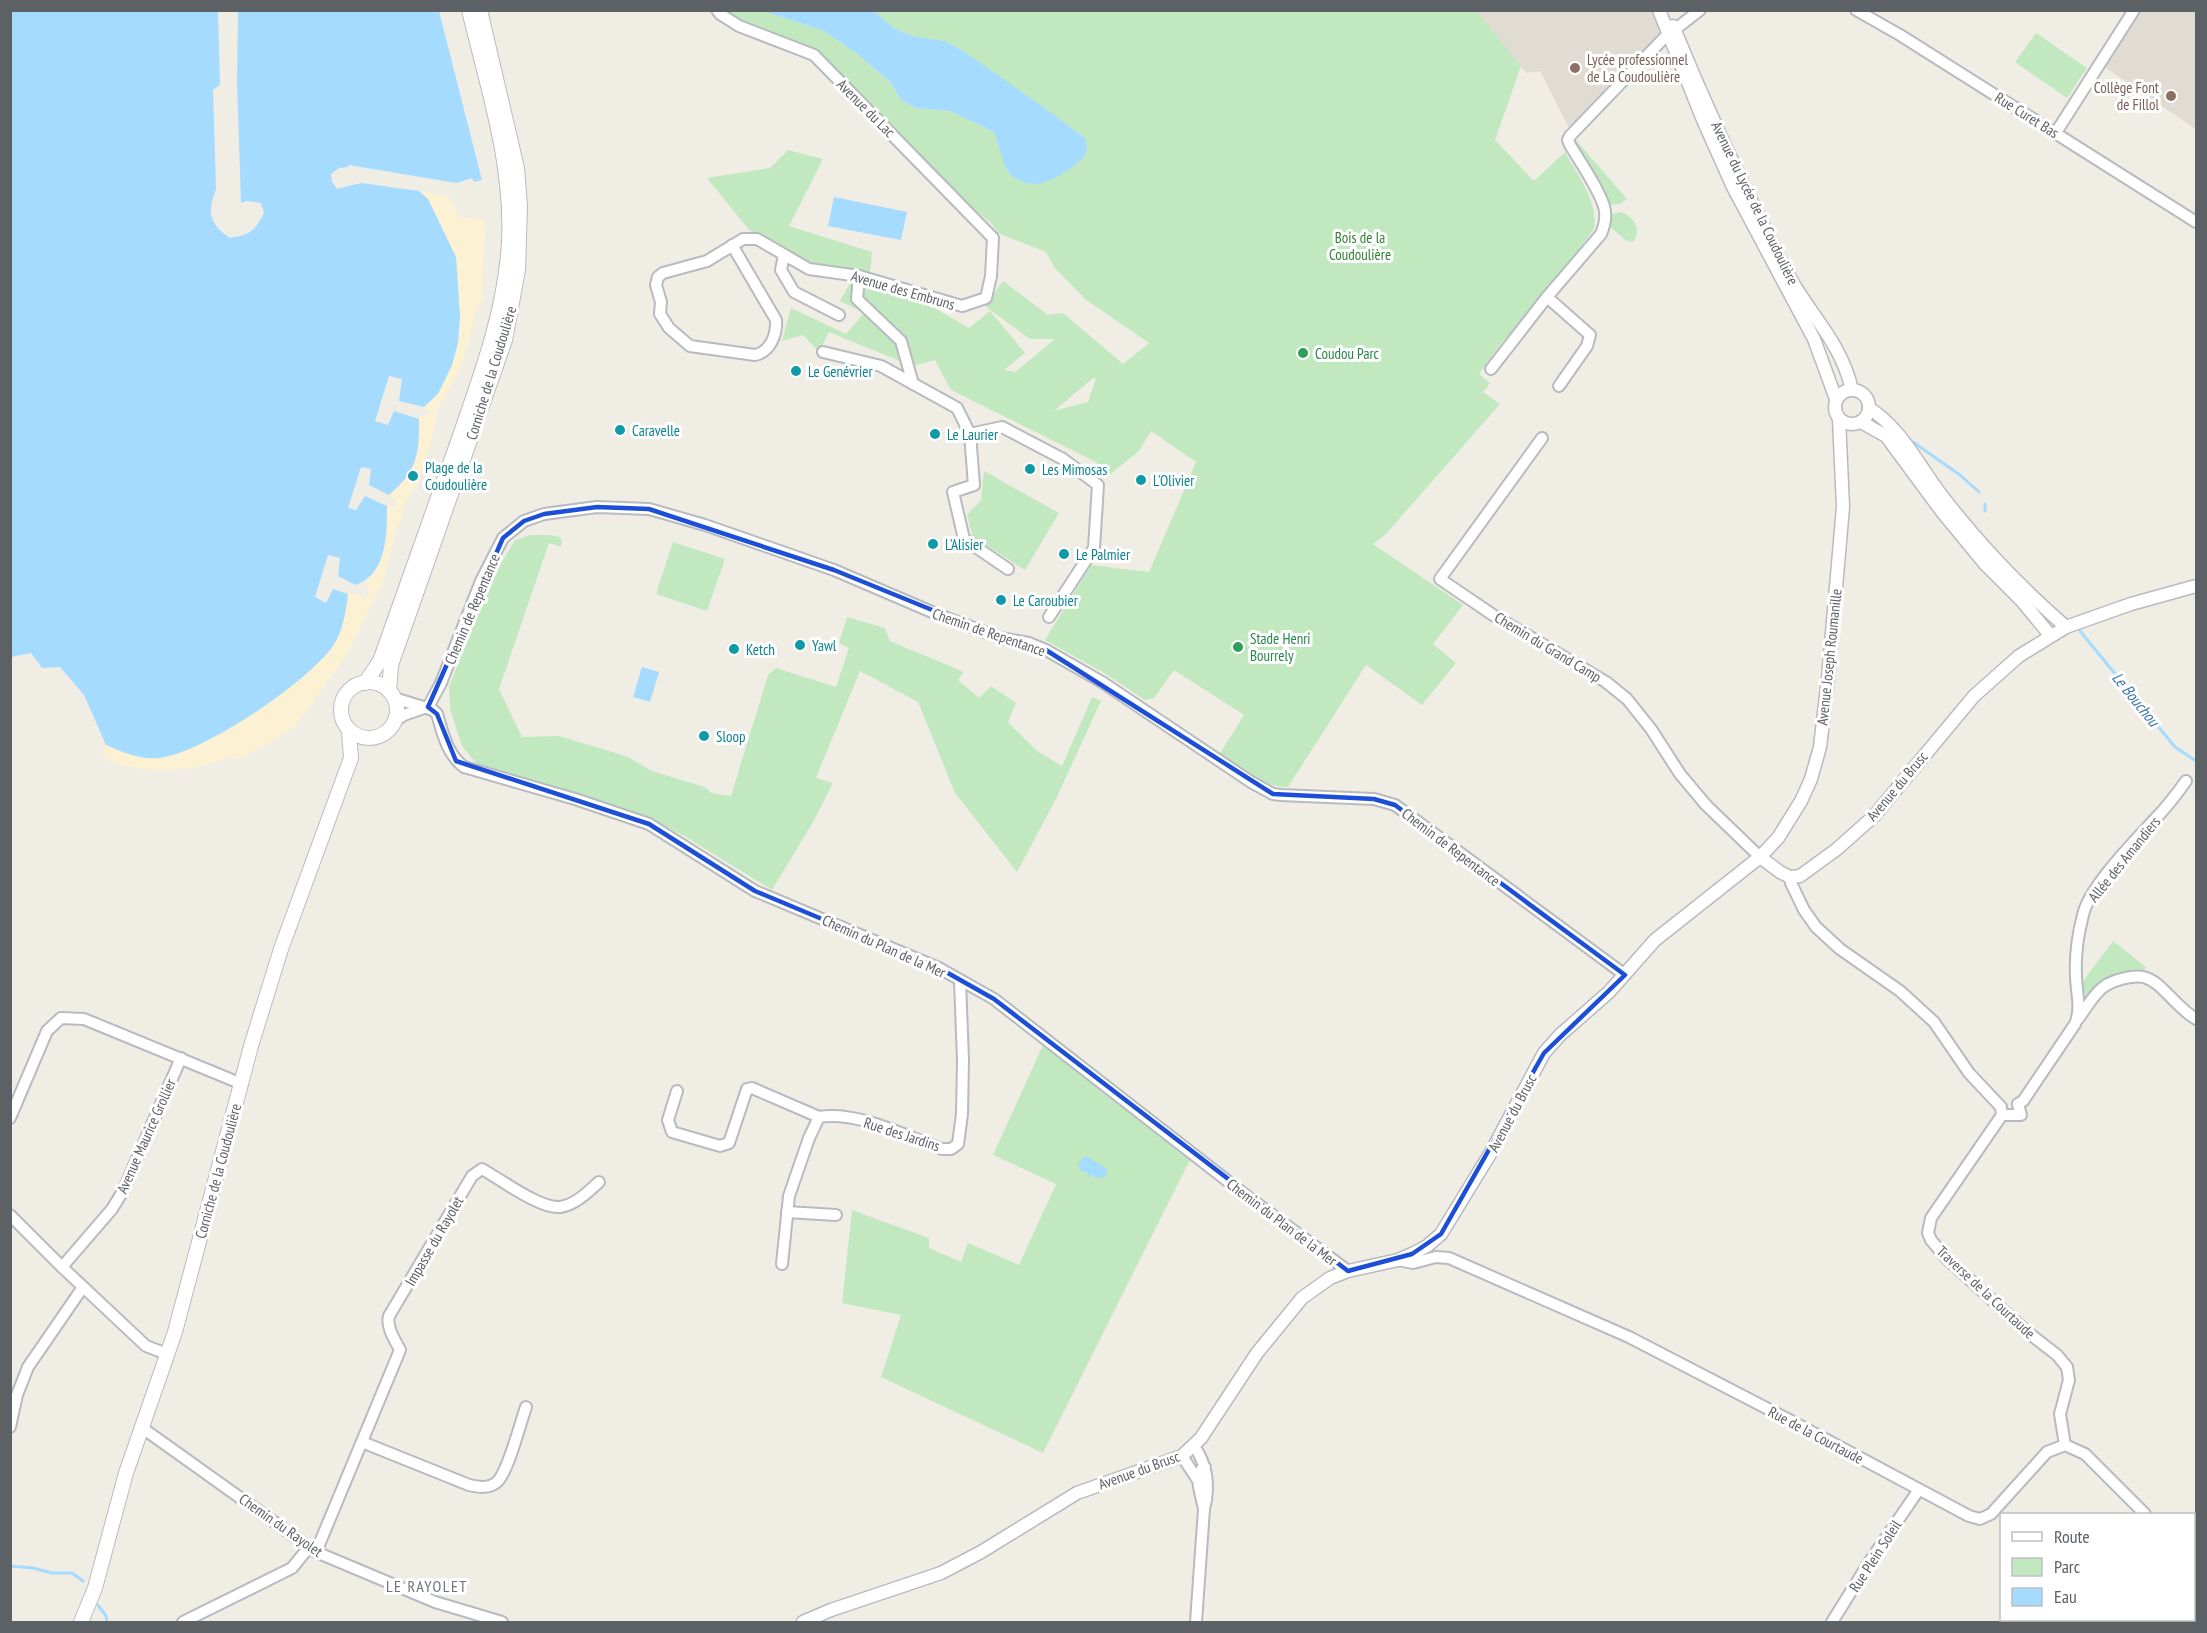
<svg xmlns="http://www.w3.org/2000/svg" width="2207" height="1633" viewBox="0 0 2207 1633" font-family="'PT Sans Narrow',sans-serif">
	<style>
		.education { fill: #e0dcd3 }
		.green { fill: #c2e8c0; fill-rule: evenodd }
		.sand { fill: #fcf1d3 }
		.water { fill: #a5dbff }
		.lines { fill: none; stroke-linecap: round; stroke-linejoin: round }
		.stream { stroke: #a5dbff; stroke-width: 3 }
		.minor-casing { stroke: #b7bbbf; stroke-width: 14 }
		.tertiary-casing { stroke: #b7bbbf; stroke-width: 15 }
		.secondary-casing { stroke: #b8bcc1; stroke-width: 16 }
		.minor { stroke: #fff; stroke-width: 10 }
		.tertiary { stroke: #fff; stroke-width: 12 }
		.secondary { stroke: #fff; stroke-width: 14 }
		.marked { fill: none; stroke: #1d4ed8; stroke-width: 4.5; stroke-linejoin: round }
		.education-dot { fill: #8d6e63; stroke: #fff; stroke-width: 2 }
		.leisure-dot { fill: #2e9e5b; stroke: #fff; stroke-width: 2 }
		.culture-dot { fill: #0f9aa8; stroke: #fff; stroke-width: 2 }
		.labels { text-anchor: middle; dominant-baseline: central; stroke-width: 6; stroke-linejoin: round; paint-order: stroke }
		.education-label { font-size: 15px; fill: #785e54; stroke: #fff; text-anchor: start }
		.street-label { font-size: 15px; fill: #5c6166; stroke: #fff }
		.park-label { font-size: 15px; fill: #308231; stroke: #fff }
		.leisure-label { font-size: 15px; fill: #27864d; stroke: #fff; text-anchor: start }
		.culture-label { font-size: 15px; fill: #0d838f; stroke: #fff; text-anchor: start }
		.water-label { font-size: 16px; font-style: italic; fill: #3b76ad; stroke: #fff }
		.neighbourhood-label { font-size: 16px; letter-spacing: 1.5px; fill: #6d7378; stroke: #fff }
	</style>
	<rect width="100%" height="100%" fill="#f0ede5"/>
	<!-- education -->
	<g class="education">
		<polygon points="1477,11 1655,11 1660,21 1662,34 1569,128 1540,71 1526,73"/>
		<polygon points="2139,11 2196,11 2196,125 2194,128 2103,66"/>
	</g>
	<!-- green -->
	<g class="green">
		<path d="M723 11H763L824 31 856 53 890 82 901 100 916 108 950 111 994 132 1009 174 1085 138 963 51 945 41 916 37 895 29 874 11H1477L1521 66 1495 140 1534 181 1565 152C1577 174 1599 203 1594 229L1549 290 1499 346 1479 374 1490 383 1483 392 1500 404 1385 535 1373 544 1463 605 1433 644 1456 663 1422 705 1366 665 1288 787C1261 787 1240 768 1219 755L1244 715 1174 670 1154 698 1145 700 1104 673 1045 640 1091 565 1149 572 1196 462 1151 431 1139 451 1108 476 1096 462 951 390 935 360 912 366 829 332 819 352 803 335 782 341 791 308 846 334 864 313 840 301 850 283 917 298 969 328 990 311 1025 353 1004 370 1015 372 1055 339H1030L985 306 1003 281 1048 315 1063 313 1123 364 1149 343 1085 299 1054 267 1046 252 998 233 992 224 953 191 812 51 744 24ZM1093 378H1096L1088 402 1054 411Z"/>
		<polygon points="2036,33 2087,68 2067,98 2015,62"/>
		<polygon points="1574,138 1627,199 1620,204 1610,205 1573,141"/>
		<polygon points="788,150 823,159 789,226 872,252 870,272 809,262 749,230 707,178 770,168"/>
		<path d="M1621 212C1634 217 1642 229 1633 242L1627 241 1610 227 1611 214Z"/>
		<polygon points="984,471 1059,513 1025,570 973,537 967,515 981,500"/>
		<polygon points="530,535 550,535 560,537 562,542 561,547 549,543 499,689 522,737 559,736 626,756 652,771 705,787 711,793 731,796 768,675 776,668 836,687 849,648 839,643 847,617 885,628 890,641 964,672 958,680 979,698 991,686 1016,703 1008,722 1037,751 1062,766 1092,697 1101,701 1056,799 1017,872 955,793 918,702 860,671 816,778 833,783 813,822 772,890 686,837 656,821 598,801 495,771 477,764 462,746 450,709 449,687 483,600 498,569 515,540"/>
		<polygon points="673,542 725,559 707,611 656,594"/>
		<path d="M2113 941 2146 967 2144 970C2115 975 2105 973 2086 997L2081 984Z"/>
		<polygon points="1043,1045 1190,1160 1043,1453 881,1377 901,1315 842,1303 852,1210 929,1238 929,1248 961,1262 968,1243 1019,1265 1056,1184 993,1155"/>
	</g>
	<!-- sand -->
	<path class="sand" d="M419 191 447 196 462 220 468 217 485 220 482 300 476 312 464 359 458 373 436 412 437 415 429 450 417 485 404 504 402 518 397 527 383 582 348 653 294 728 239 760 231 757C192 772 146 776 107 759L102 754 106 745C122 752 141 760 159 758 202 754 308 682 333 646 343 631 346 611 348 594H356L366 600 369 591 365 582 380 562 387 538V506H396V500L389 495C418 470 419 454 419 419L421 416 427 417 429 411 424 407 438 394 452 365 458 343 460 316 456 257 428 199Z"/>
	<!-- water -->
	<g class="water">
		<path d="M11 10 218 11 220 85 213 90 216 189C207 212 209 224 230 238 250 235 255 231 264 213L261 203 247 201 241 203 237 82 238 11H439L482 180 474 182 472 178 456 183 349 165 348 167 339 168 331 174 332 182 337 189 361 183 419 191 428 199 456 257 460 316 458 343 452 365 438 394 424 407 399 401 402 379 389 376 375 421 388 425 394 411 419 419C419 454 418 470 389 495L369 485 371 469 361 467 348 508 356 510 365 496 387 506C387 534 387 575 355 585L338 576 340 558 328 555 315 597 326 603 333 589 348 594C346 611 343 631 333 646 308 682 202 754 159 758 141 760 122 752 106 745L84 695 60 667 42 668 31 653 11 657Z"/>
		<path d="M763 11H874L895 29 916 37 945 41 963 51 1042 106 1085 138C1086 143 1088 147 1086 152 1083 163 1053 181 1042 183 1032 186 1019 182 1011 175 1004 169 998 142 994 132L950 111 916 108 901 100 890 82 856 53 824 31Z"/>
		<polygon points="834,197 907,212 901,240 828,226"/>
		<polygon points="642,667 659,672 650,702 633,697"/>
		<polygon points="1086,1156 1107,1169 1106,1177 1094,1178 1094,1175 1088,1176 1087,1172 1082,1171 1079,1168 1078,1163"/>
	</g>
	<g class="lines">
		<!-- stream -->
		<g class="stream">
			<polyline points="1913,442 1960,475 1979,492"/>
			<polyline points="1985,504 1985,511"/>
			<polyline points="2080,631 2175,747 2196,761"/>
			<polyline points="10,1566 33,1568 52,1573 72,1573 83,1581"/>
			<polyline points="98,1605 106,1616 107,1622"/>
		</g>
		<!-- minor casing -->
		<g class="minor-casing">
			<g id="minor">
				<path d="M717 10 720 14 739 26 814 55 993 238 991 276 986 298 962 306 859 276 809 269 757 239H743L707 261 663 273 658 277 656 285 661 302 660 314 669 328 690 346 755 355C770 352 777 335 776 320L732 245"/>
				<polyline points="1856,10 1900,35 2196,222"/>
				<polyline points="2055,134 2134,10"/>
				<polyline points="784,255 781,270 794,292 839,315"/>
				<polyline points="859,276 857,299 901,341 913,384"/>
				<polyline points="1547,297 1590,335 1587,346 1559,386"/>
				<polyline points="823,352 881,366 957,408 970,434 974,485 953,492 964,539 1008,569"/>
				<path d="M1491 369 1547 297 1601 234C1604 227 1606 219 1605 211 1603 195 1579 160 1570 145L1568 140 1570 136 1664 38 1700 10"/>
				<polyline points="970,434 1002,427 1063,459 1098,485 1094,548 1049,617"/>
				<polyline points="1542,438 1440,579 1493,615 1606,682 1627,699 1651,729 1680,774 1706,805 1760,857"/>
				<path d="M394 698 433 710 437 714C443 734 447 754 464 767L575 799 649 824 755 891 939 968 994 999 1252 1200 1348 1271"/>
				<polyline points="428,707 441,683 481,581 503,538 524,521 544,514 597,507 649,509 705,525 834,570 939,615 1001,638 1029,643 1046,650 1102,682 1251,782 1273,794 1281,795 1374,799 1395,805 1625,975"/>
				<polyline points="395,721 404,715 427,707"/>
				<polyline points="1790,877 1791,883 1804,910 1816,927 1840,949 1900,991 1934,1022 1969,1073 2001,1107 2002,1115 1931,1218 1928,1233 1931,1240 1946,1258 2026,1331 2057,1355 2067,1367 2069,1380 2060,1414 2065,1445"/>
				<path d="M2078 1019C2096 994 2099 982 2131 977 2142 975 2149 978 2157 984 2170 995 2182 1011 2196 1019"/>
				<polyline points="677,1091 668,1120 672,1132 720,1146 729,1143 747,1089 752,1088 819,1117"/>
				<path d="M2018 1104 2023 1101 2075 1024C2082 1008 2076 992 2076 975 2075 955 2078 934 2083 915 2089 887 2134 842 2154 820 2166 808 2176 795 2186 781"/>
				<polyline points="2002,1115 2021,1115 2018,1104"/>
				<polyline points="10,1118 47,1031 61,1018 84,1019 242,1084"/>
				<polyline points="787,1212 836,1215"/>
				<polyline points="10,1215 62,1267 146,1346 167,1354"/>
				<polyline points="1398,1260 1413,1263 1436,1257 1449,1258 1629,1337 1795,1423 1969,1516 1980,1519 1991,1514 2047,1452 2065,1445 2085,1454 2145,1514"/>
				<path d="M782 1264 789 1196 809 1138 819 1117C859 1111 905 1136 942 1149H951L958 1144 962 1114 963 1060 960 981"/>
				<polyline points="62,1267 112,1209 123,1191 181,1058"/>
				<polyline points="10,1427 17,1395 28,1367 83,1287"/>
				<polyline points="141,1427 316,1552 435,1602 502,1622"/>
				<path d="M362 1442 469 1485C478 1487 489 1489 497 1482 508 1472 520 1424 526 1407"/>
				<path d="M1194 1446C1208 1466 1210 1486 1204 1509 1202 1497 1192 1474 1205 1467"/>
				<polyline points="1182,1456 1199,1482"/>
				<path d="M316 1552 400 1350C395 1340 386 1327 389 1316L472 1176 482 1169C500 1179 540 1209 560 1207 575 1205 588 1192 599 1182"/>
				<polyline points="2194,1561 2196,1564"/>
				<polyline points="183,1622 292,1568 309,1547"/>
				<polyline points="1196,1622 1204,1509"/>
				<polyline points="1832,1622 1870,1561 1918,1491"/>
			</g>
		</g>
		<!-- tertiary casing -->
		<g class="tertiary-casing">
			<g id="tertiary">
				<polyline points="1659,10 1703,120 1733,187 1814,339 1836,399"/>
				<path d="M1673 26C1707 109 1745 191 1786 271 1808 313 1841 341 1852 390"/>
				<circle cx="1852" cy="407" r="17"/>
				<path d="M1869 408C1901 428 1919 466 1942 496 1979 544 2020 587 2066 627"/>
				<polyline points="1861,422 1886,436 1943,513 1985,564 2021,600 2050,635"/>
				<polyline points="1760,857 1780,872 1790,877 1800,876 1837,849 1874,816 1974,696 2019,656 2066,627 2131,604 2196,586"/>
				<polyline points="803,1622 831,1610 941,1573 981,1552 1077,1493 1182,1456 1201,1438 1257,1353 1302,1298 1330,1278 1348,1271 1398,1260 1412,1254 1427,1246 1441,1234 1490,1154 1544,1053 1560,1035 1609,992 1655,940 1760,857 1778,838 1801,801 1811,779 1820,747 1828,679 1843,507 1839,419"/>
			</g>
		</g>
		<!-- secondary casing -->
		<g class="secondary-casing">
			<g id="secondary">
				<circle cx="369" cy="710" r="28"/>
				<path d="M365 683 380 661C405 590 430 519 456 447 479 380 505 314 509 242 513 163 487 86 469 10"/>
				<polyline points="389,691 391,665 505,340 518,270 520,206 517,168 480,10"/>
				<polyline points="2194,1583 2196,1581"/>
				<polyline points="81,1622 95,1588 126,1473 175,1332 251,1046 281,949 351,758 349,731"/>
				<polyline points="2137,1622 2140,1620"/>
				<polyline points="2150,1622 2153,1620"/>
			</g>
		</g>
		<!-- minor -->
		<use href="#minor" class="minor"/>
		<!-- tertiary -->
		<use href="#tertiary" class="tertiary"/>
		<!-- secondary -->
		<use href="#secondary" class="secondary"/>
	</g>
	<!-- marked area -->
	<path class="marked" d="M597 507 649 509 834 570 1001 638 1046 650 1273 794 1374 799 1395 805 1625 975 1544 1053 1441 1234 1412 1254 1348 1271 994 999 939 968 755 891 649 824 456 761 437 714 428 707 503 538 524 521 544 514Z"/>
	<!-- markers -->
	<g class="education-dot">
		<circle cx="1575" cy="68" r="6"/>
		<circle cx="2171" cy="96" r="6"/>
	</g>
	<g class="leisure-dot">
		<circle cx="1303" cy="353" r="6"/>
		<circle cx="1238" cy="647" r="6"/>
	</g>
	<g class="culture-dot">
		<circle cx="796" cy="371" r="6"/>
		<circle cx="620" cy="430" r="6"/>
		<circle cx="935" cy="434" r="6"/>
		<circle cx="1030" cy="469" r="6"/>
		<circle cx="413" cy="476" r="6"/>
		<circle cx="1141" cy="480" r="6"/>
		<circle cx="933" cy="544" r="6"/>
		<circle cx="1064" cy="554" r="6"/>
		<circle cx="1001" cy="600" r="6"/>
		<circle cx="800" cy="645" r="6"/>
		<circle cx="734" cy="649" r="6"/>
		<circle cx="704" cy="736" r="6"/>
	</g>
	<g class="labels">
		<!-- education labels -->
		<g class="education-label">
			<text x="1587" y="59">Lycée professionnel<tspan x="1587" dy="17">de La Coudoulière</tspan></text>
			<text x="2159" y="87" text-anchor="end">Collège Font<tspan x="2159" dy="17">de Fillol</tspan></text>
		</g>
		<!-- street labels -->
		<g class="street-label">
			<text transform="translate(866 108) rotate(45)">Avenue du Lac</text>
			<text transform="translate(2027 115) rotate(32)">Rue Curet Bas</text>
			<text transform="translate(1755 203) rotate(64)">Avenue du Lycée de la Coudoulière</text>
			<text transform="translate(903 290) rotate(16)">Avenue des Embruns</text>
			<text transform="translate(491 373) rotate(-73)">Corniche de la Coudoulière</text>
			<text transform="translate(472 609) rotate(-67)">Chemin de Repentance</text>
			<text transform="translate(989 632) rotate(19)">Chemin de Repentance</text>
			<text transform="translate(1548 647) rotate(31)">Chemin du Grand Camp</text>
			<text transform="translate(1829 657) rotate(-84)">Avenue Joseph Roumanille</text>
			<text transform="translate(1897 786) rotate(-50)">Avenue du Brusc</text>
			<text transform="translate(1451 847) rotate(37)">Chemin de Repentance</text>
			<text transform="translate(2124 859) rotate(-51)">Allée des Amandiers</text>
			<text transform="translate(884 946) rotate(24)">Chemin du Plan de la Mer</text>
			<text transform="translate(1512 1113) rotate(-62)">Avenue du Brusc</text>
			<text transform="translate(902 1134) rotate(18)">Rue des Jardins</text>
			<text transform="translate(146 1136) rotate(-66)">Avenue Maurice Grollier</text>
			<text transform="translate(218 1171) rotate(-75)">Corniche de la Coudoulière</text>
			<text transform="translate(1282 1222) rotate(37)">Chemin du Plan de la Mer</text>
			<text transform="translate(434 1241) rotate(-60)">Impasse du Rayolet</text>
			<text transform="translate(1986 1292) rotate(43)">Traverse de la Courtaude</text>
			<text transform="translate(1816 1435) rotate(28)">Rue de la Courtaude</text>
			<text transform="translate(1139 1470) rotate(-20)">Avenue du Brusc</text>
			<text transform="translate(281 1525) rotate(35)">Chemin du Rayolet</text>
			<text transform="translate(1875 1556) rotate(-57)">Rue Plein Soleil</text>
		</g>
		<!-- park labels -->
		<g class="park-label">
			<text x="1360" y="237">Bois de la<tspan x="1360" dy="17">Coudoulière</tspan></text>
		</g>
		<!-- leisure labels -->
		<g class="leisure-label">
			<text x="1315" y="353">Coudou Parc</text>
			<text x="1250" y="638">Stade Henri<tspan x="1250" dy="17">Bourrely</tspan></text>
		</g>
		<!-- culture labels -->
		<g class="culture-label">
			<text x="808" y="371">Le Genévrier</text>
			<text x="632" y="430">Caravelle</text>
			<text x="947" y="434">Le Laurier</text>
			<text x="425" y="467">Plage de la<tspan x="425" dy="17">Coudoulière</tspan></text>
			<text x="1042" y="469">Les Mimosas</text>
			<text x="1153" y="480">L'Olivier</text>
			<text x="945" y="544">L'Alisier</text>
			<text x="1076" y="554">Le Palmier</text>
			<text x="1013" y="600">Le Caroubier</text>
			<text x="812" y="645">Yawl</text>
			<text x="746" y="649">Ketch</text>
			<text x="716" y="736">Sloop</text>
		</g>
		<!-- water labels -->
		<g class="water-label">
			<text transform="translate(2136 699) rotate(51)">Le Bouchou</text>
		</g>
		<!-- neighbourhood labels -->
		<g class="neighbourhood-label">
			<text x="427" y="1586">LE RAYOLET</text>
		</g>
	</g>
	<!-- border -->
	<rect width="2207" height="1633" fill="none" stroke="#5c6166" stroke-width="24"/>
	<!-- legend -->
	<rect x="2000" y="1513" width="195" height="108" fill="#ffffff" stroke="#bec0c2" stroke-width="1.5"/>
	<rect x="2012" y="1532" width="30" height="9" fill="#ffffff" stroke="#bec0c2" stroke-width="1.5"/>
	<text x="2054" y="1543" font-size="18" fill="#5c6166">Route</text>
	<rect x="2012" y="1558" width="30" height="18" fill="#c2e8c0" stroke="#bec0c2" stroke-width="1.5"/>
	<text x="2054" y="1573" font-size="18" fill="#5c6166">Parc</text>
	<rect x="2012" y="1588" width="30" height="18" fill="#a5dbff" stroke="#bec0c2" stroke-width="1.5"/>
	<text x="2054" y="1603" font-size="18" fill="#5c6166">Eau</text>
</svg>
